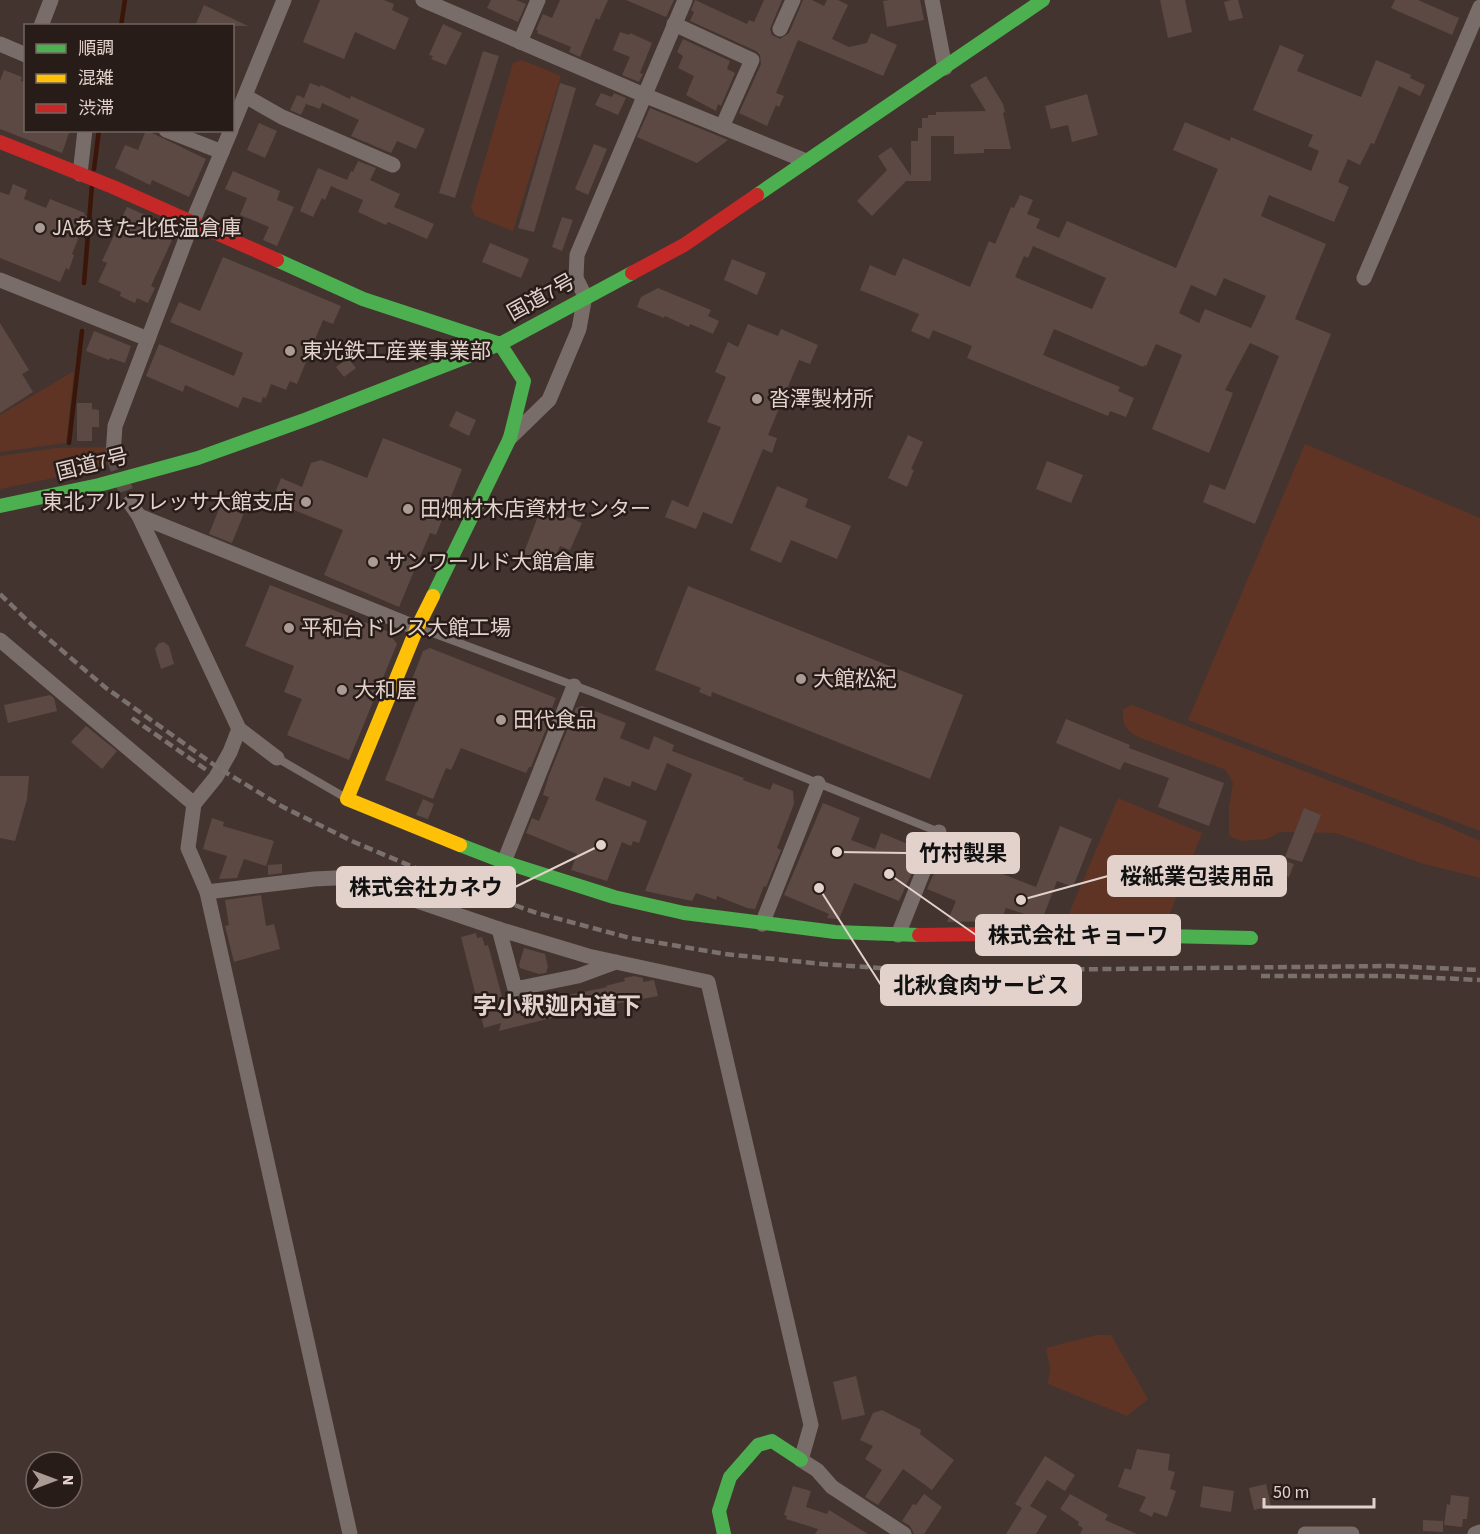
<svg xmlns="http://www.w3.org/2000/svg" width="1480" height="1534" viewBox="0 0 1480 1534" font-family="'Source Sans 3','Noto Sans JP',sans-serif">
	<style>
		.green { fill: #5f3425 }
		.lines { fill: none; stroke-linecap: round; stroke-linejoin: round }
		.stream { stroke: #3b1508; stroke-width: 4.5 }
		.building { fill: #5c4943; fill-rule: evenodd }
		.street-tunnel { stroke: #5b4c47; stroke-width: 15; stroke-dasharray: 15 8; stroke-linecap: butt }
		.lane { stroke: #796d69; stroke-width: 8 }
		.street { stroke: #796d69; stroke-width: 15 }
		.fast { stroke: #4caf50; stroke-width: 14 }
		.slow { stroke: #ffc107; stroke-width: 14 }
		.jam { stroke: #c62828; stroke-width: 14 }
		.rail { stroke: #7a706c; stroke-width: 4.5; stroke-dasharray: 9 4.5; stroke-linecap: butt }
		.poi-dot { fill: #ab9b95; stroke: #281c18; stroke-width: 2 }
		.labels { text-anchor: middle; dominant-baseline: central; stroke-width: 5; stroke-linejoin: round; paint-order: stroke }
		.poi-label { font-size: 21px; fill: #e3d2cc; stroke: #281c18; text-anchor: start }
		.street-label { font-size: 21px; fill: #e3d2cc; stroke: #281c18 }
		.quarter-label { font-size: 24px; font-weight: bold; fill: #e3d2cc; stroke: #281c18 }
		.leader { fill: none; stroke: #e3d2cc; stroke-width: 2 }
		.callout-dot { fill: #e3d2cc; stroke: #281c18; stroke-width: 2 }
		.callout { fill: #e3d2cc; stroke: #e3d2cc; stroke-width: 2 }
		.callout-label { font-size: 22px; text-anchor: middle; font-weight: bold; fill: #111 }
	</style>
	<rect width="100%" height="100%" fill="#43342f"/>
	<!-- green -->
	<g class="green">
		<polygon points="522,60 561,76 513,231 475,216 471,207 513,63"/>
		<polygon points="74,371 66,443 0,452 0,415"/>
		<polygon points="1305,444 1480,518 1480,831 1188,720"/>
		<polygon points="105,447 108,452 109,462 93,470 0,489 0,456 56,448"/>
		<path d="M1132 705 1442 824 1480 841V878L1424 864 1336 833 1280 832 1267 839 1242 841 1229 836V806L1233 783 1226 770 1138 737C1124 728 1123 726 1123 709Z"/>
		<polygon points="1118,798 1202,833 1167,921 1160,926 1072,927 1065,923"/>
		<polygon points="1096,1335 1111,1335 1148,1399 1127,1416 1048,1384 1050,1368 1046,1348"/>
	</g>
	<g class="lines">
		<!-- stream -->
		<g class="stream">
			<polyline points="121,26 125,0"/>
			<polyline points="94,169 99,130"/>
			<polyline points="84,283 92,185"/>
			<polyline points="69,443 82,331"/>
		</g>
	</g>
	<!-- building -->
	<g class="building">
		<polygon points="320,0 384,0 394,4 392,10 409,18 395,50 355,32 344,59 303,42"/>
		<polygon points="491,0 516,0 526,4 518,22 487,8"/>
		<polygon points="560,0 608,0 599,20 596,18 580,57 569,52 571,47 537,33 538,30 536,30 543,14 552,18"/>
		<polygon points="626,0 674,0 666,17"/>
		<polygon points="695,0 747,24 749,20 754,22 764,0 782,0 770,29 772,35 780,39 789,33 803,0 812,0 824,6 827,0 838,0 848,5 832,39 849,47 867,43 871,33 897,45 883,76 798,40 776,93 784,96 779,107 776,105 767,126 739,113 761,64 760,55 756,51 690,21 694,12 691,10"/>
		<polygon points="890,0 920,0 924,20 887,27 883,1"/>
		<polygon points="1160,0 1185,0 1192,32 1168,38"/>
		<polygon points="1231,0 1238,0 1243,18 1229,21 1224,2"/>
		<polygon points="1395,0 1418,0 1459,18 1452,35 1391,8"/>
		<polygon points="204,5 248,26 195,26"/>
		<polygon points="443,24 462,33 446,65 431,59 433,56 429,55"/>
		<polygon points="620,32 629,35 630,33 652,43 640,73 643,74 639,82 622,75 630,57 613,50"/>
		<polygon points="683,39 730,61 727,69 735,73 721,106 718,104 716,111 686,95 694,76 678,68 683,56 677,52"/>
		<path d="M1280 45 1304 55 1297 71 1361 97 1376 60 1411 75 1410 78 1425 85 1420 96 1399 86 1374 144 1371 143 1360 165 1348 159 1338 182 1349 187 1334 222 1269 195 1261 216 1326 244 1295 319 1331 334 1255 524 1203 502 1210 484 1225 490 1279 356 1250 343 1225 390 1233 393 1209 453 1152 429 1182 355 1156 344 1146 366 1144 365 1143 367 1054 329 1043 355 1120 387 1118 391 1134 398 1126 417 1110 411 1108 416 967 358 972 346 933 330 929 339 911 331 919 314 860 290 870 265 895 276 903 258 970 287 989 241 995 244 1011 207 1014 208 1020 195 1033 200 1027 214 1040 219 1036 228 1059 238 1067 221 1176 268 1218 169 1173 150 1185 122 1230 141 1231 137 1311 171 1319 151 1308 146 1313 135 1253 110ZM1033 246 1106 278 1092 309 1015 277 1024 256 1028 258ZM1224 278 1266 296 1251 328 1205 309 1199 323 1179 313 1191 285 1216 296Z"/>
		<polygon points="483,51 499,56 455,198 439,193"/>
		<polygon points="4,70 22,77 21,81 26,82 26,130 70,130 62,153 0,129 0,81"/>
		<polygon points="986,76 1003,104 1005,112 1003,113 1011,149 984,149 984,153 954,154 954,136 931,136 931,181 906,181 872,216 857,201 887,170 878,156 891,147 911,176 911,141 918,141 918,128 922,128 922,118 928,118 928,115 936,115 936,112 986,111 970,85"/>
		<polygon points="310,83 320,87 321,85 350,99 351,96 425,129 416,149 397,141 391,153 351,136 359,120 322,103 320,109 306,104 301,115 290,110 297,95 304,98"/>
		<polygon points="560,83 576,88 534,232 518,228"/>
		<polygon points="601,93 612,97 614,93 626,98 618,115 595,105"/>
		<polygon points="1087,94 1098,135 1072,142 1068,125 1051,129 1045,106"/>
		<polygon points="650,108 699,128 728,140 697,163 637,137"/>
		<polygon points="259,123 277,131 265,158 247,150"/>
		<polygon points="146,130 206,159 189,197 152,180 150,185 115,168 125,145 138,150"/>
		<polygon points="594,144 607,149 588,195 575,189"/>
		<polygon points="358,161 376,168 370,180 400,194 394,207 434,224 427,239 388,222 386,225 358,212 363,200 331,186 325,200 322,198 313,217 300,211 318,168 347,180 351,171 353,172"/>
		<polygon points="233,171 280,191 277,200 294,207 277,246 263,240 269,227 240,215 247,198 225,189"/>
		<polygon points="13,184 27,190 24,199 46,208 50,199 85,213 84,215 87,216 72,254 74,255 69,270 66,268 60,282 0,258 0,192 9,195"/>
		<polygon points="127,207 177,229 151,286 155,288 148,303 137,298 135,303 120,296 121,292 98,282 107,263 102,261"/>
		<polygon points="562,217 573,220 562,251 552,247"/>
		<polygon points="490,243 529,259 521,278 482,262"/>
		<polygon points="223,257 341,306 333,324 323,320 297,384 290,381 286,390 271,384 266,398 263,397 261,403 243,397 238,408 185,385 183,392 146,376 159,344 234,376 243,353 170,322 179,302 200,311"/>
		<polygon points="732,259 766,273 757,295 724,280"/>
		<polygon points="658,288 711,310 708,316 719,321 713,334 690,324 689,327 665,316 664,318 637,307 641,297"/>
		<polygon points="0,323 29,370 22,374 33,392 0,413"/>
		<polygon points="748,324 778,336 781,329 818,345 810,364 799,360 768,435 777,438 772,453 763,449 732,524 703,512 696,529 665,517 672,500 688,507 721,427 707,422 726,377 715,372 728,342 738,347"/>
		<polygon points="94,331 131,346 125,363 110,358 109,360 86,351"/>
		<polygon points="348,358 356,368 344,377 336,367"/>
		<polygon points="77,403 92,403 92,409 99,410 99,427 92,427 92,441 77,441"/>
		<polygon points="456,411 476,420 469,436 449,426"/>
		<polygon points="908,435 923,442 911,469 914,470 907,487 888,478"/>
		<polygon points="383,438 462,469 436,535 430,533 399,607 324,575 343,530 272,501 281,478 302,487 311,463 321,460 367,478"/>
		<polygon points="1047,461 1083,475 1071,503 1036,489"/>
		<polygon points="777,486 808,499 805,507 851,526 837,559 791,540 781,563 750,550"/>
		<polygon points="221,504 244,513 232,543 209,534"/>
		<polygon points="542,506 582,523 570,550 560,546 551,567 523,555"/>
		<polygon points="270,585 387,631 397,644 349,760 287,735 302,699 284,692 294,666 245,646"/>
		<polygon points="688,586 963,695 930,779 712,692 711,697 699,692 701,688 655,670"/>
		<polygon points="164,642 169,646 174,664 161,669 155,649 159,643"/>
		<polygon points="430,648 556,698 548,718 551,717 531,767 529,767 526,773 461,748 451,770 446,768 433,799 385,780 417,699 406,695 423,651"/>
		<polygon points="50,695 54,698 57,711 8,723 4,705"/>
		<polygon points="582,706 626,723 620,738 649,750 654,736 674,745 672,751 744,778 743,780 770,790 773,783 793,791 794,804 777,848 781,850 766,887 764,886 755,909 747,908 717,896 716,900 696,893 692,901 645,891 692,774 667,763 656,791 632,781 630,787 604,777 595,800 647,821 639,843 633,841 631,846 622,842 607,881 571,870 577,854 526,833 532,818 539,821 549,797 543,795 549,775 576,708"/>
		<polygon points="1066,719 1130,745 1129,748 1224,783 1209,826 1158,807 1169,778 1124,762 1120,770 1056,743"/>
		<polygon points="86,726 117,751 102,769 71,742"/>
		<polygon points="0,776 29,776 27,799 15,841 0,838"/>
		<polygon points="423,799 434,804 428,819 416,815"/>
		<polygon points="823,803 860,818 851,840 875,849 881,833 920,849 915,861 917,862 899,901 854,883 839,919 836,919 827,918 829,914 784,895"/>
		<polygon points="1304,808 1321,815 1302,862 1285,857"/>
		<polygon points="212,818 224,822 223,826 274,841 266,866 244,859 237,878 219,879 227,856 203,849"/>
		<polygon points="1060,826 1092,839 1073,887 1057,881 1042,920 1006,908 1001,921 947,922 956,901 927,889 944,851 1036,887"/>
		<polygon points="1282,860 1294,864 1289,877 1277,873"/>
		<polygon points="282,864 282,873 268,875 268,865"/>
		<polygon points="261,895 266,926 274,924 280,949 234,962 225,926 229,925 225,900"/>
		<polygon points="476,933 477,938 482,937 485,946 488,945 506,1011 537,1002 536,997 554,993 553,998 608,987 605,986 625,981 624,978 634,976 643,978 643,982 654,980 658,996 588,1009 499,1031 501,1023 484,1028 461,937"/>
		<polygon points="524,948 545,954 548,967 546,973 539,974 520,968 519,965"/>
		<polygon points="856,1376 865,1415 842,1420 833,1382"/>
		<polygon points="882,1410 921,1430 920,1434 954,1460 932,1490 903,1469 878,1505 865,1497 882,1470 865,1459 873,1446 860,1440 873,1413"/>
		<polygon points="1137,1449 1170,1454 1168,1470 1175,1472 1170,1489 1176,1491 1167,1517 1154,1512 1152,1517 1139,1511 1146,1497 1118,1487 1125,1468 1131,1470"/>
		<polygon points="1045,1456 1075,1475 1065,1491 1047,1480 1030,1506 1047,1516 1036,1534 1006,1534 1022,1508 1015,1504"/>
		<polygon points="1266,1484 1271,1506 1254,1510 1249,1488"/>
		<polygon points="793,1486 811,1491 806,1507 827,1514 829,1510 868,1534 815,1534 818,1529 786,1519 787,1516 784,1515"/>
		<polygon points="1203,1486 1234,1491 1231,1512 1200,1507"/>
		<polygon points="924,1494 942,1507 924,1534 914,1534 910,1526 902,1521 913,1504 916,1505"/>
		<polygon points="1070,1494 1108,1515 1105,1520 1137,1534 1080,1534 1083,1528 1078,1525 1079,1522 1060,1509"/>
		<polygon points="1451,1495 1469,1497 1467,1519 1463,1519 1462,1527 1444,1525 1447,1504 1450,1505"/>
		<polygon points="1423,1520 1443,1521 1443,1532 1423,1531"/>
	</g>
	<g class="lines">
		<!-- street-tunnel -->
		<polyline class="street-tunnel" points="113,455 130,503"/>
		<!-- lane -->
		<g class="lane">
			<polyline points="419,628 592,692 939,832"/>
			<polyline points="277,758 346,798"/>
		</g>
		<!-- street -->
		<g class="street">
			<polyline points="423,0 644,95 806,161"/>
			<polyline points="932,0 945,68"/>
			<polyline points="674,24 752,60 722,127"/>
			<polyline points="41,26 51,0"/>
			<polyline points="780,29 793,0"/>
			<polyline points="520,42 538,0"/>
			<polyline points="0,44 26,55"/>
			<polyline points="245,96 282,117 393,165"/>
			<polyline points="232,127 284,0"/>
			<polyline points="166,130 222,152"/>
			<polyline points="80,174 85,130"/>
			<polyline points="1364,278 1480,7"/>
			<polyline points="0,280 148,339"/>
			<polyline points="510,438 549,400 579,329 585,296 576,278 577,255 685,0"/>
			<polyline points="113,455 115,426 192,223 231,130"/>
			<polyline points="130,503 139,516 239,729 277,758"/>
			<polyline points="139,516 417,628"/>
			<polyline points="0,640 194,804"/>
			<polyline points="239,729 230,752 216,777 194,804 188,848 207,892 350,1534"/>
			<polyline points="504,862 574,686"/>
			<polyline points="207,892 314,879 356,877 414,900 505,931 588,956 708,982 811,1425 801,1460 817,1470 832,1487 904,1534"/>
			<polyline points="762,924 818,783"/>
			<polyline points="499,929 515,989 578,976 616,962"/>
			<polyline points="898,935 939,832"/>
			<polyline points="1305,1534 1352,1534"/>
			<polyline points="1475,1534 1480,1532"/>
		</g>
		<!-- fast -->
		<g class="fast">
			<polyline points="757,195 1043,0"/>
			<polyline points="277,260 363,299 500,344 524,381 510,438 433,596"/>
			<polyline points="0,506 99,485 198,458 307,419 500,344 632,273"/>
			<polyline points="460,845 504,862 614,897 684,913 835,932 919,935"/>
			<polyline points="1118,938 1164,936 1251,938"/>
			<polyline points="724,1534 719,1511 730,1477 758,1445 772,1441 801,1460"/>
		</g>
		<!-- slow -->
		<polyline class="slow" points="433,596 417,628 347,799 460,845"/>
		<!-- jam -->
		<g class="jam">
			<polyline points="0,142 113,187 277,260"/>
			<polyline points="632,273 684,245 757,195"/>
			<polyline points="919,935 1042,933 1074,939 1118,938"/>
		</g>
		<!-- rail -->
		<g class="rail">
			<polyline points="0,594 31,624 106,688 220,769 283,807 354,842 444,880 537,913 630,938 725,954 822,964 923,971 1391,966 1480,970"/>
			<polyline points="132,718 208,771"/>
			<polyline points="1261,976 1394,976 1480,980"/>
		</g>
	</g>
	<!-- markers -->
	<g class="poi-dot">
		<circle cx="40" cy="228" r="6"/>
		<circle cx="290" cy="351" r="6"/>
		<circle cx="757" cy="399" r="6"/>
		<circle cx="306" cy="502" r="6"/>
		<circle cx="408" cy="509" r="6"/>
		<circle cx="373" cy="562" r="6"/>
		<circle cx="289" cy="628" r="6"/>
		<circle cx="801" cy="679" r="6"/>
		<circle cx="342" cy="690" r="6"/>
		<circle cx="501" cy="720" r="6"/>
	</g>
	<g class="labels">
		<!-- poi labels -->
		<g class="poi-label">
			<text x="52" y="228">JAあきた北低温倉庫</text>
			<text x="302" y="351">東光鉄工産業事業部</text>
			<text x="769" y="399">沓澤製材所</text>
			<text x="294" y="502" text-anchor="end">東北アルフレッサ大館支店</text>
			<text x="420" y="509">田畑材木店資材センター</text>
			<text x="385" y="562">サンワールド大館倉庫</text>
			<text x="301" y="628">平和台ドレス大館工場</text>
			<text x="813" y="679">大館松紀</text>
			<text x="354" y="690">大和屋</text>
			<text x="513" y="720">田代食品</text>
		</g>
		<!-- street labels -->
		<g class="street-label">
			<text transform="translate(541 297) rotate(-29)">国道7号</text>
			<text transform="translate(92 464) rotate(-14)">国道7号</text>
		</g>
		<!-- quarter labels -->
		<g class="quarter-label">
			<text x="557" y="1006">字小釈迦内道下</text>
		</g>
	</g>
	<!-- callouts -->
	<path class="leader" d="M837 852L907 853M1021 900L1108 876M601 845L515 887M889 874L976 935M819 888L881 985"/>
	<g class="callout-dot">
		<circle cx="837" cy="852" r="6"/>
		<circle cx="1021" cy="900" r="6"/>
		<circle cx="601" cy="845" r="6"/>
		<circle cx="889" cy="874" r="6"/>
		<circle cx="819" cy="888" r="6"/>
	</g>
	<g class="callout">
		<rect x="907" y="833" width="112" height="40" rx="6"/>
		<rect x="1108" y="856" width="178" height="40" rx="6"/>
		<rect x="337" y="867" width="178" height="40" rx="6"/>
		<rect x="976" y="915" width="204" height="40" rx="6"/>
		<rect x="881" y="965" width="200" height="40" rx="6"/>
	</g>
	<g class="callout-label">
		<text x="963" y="861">竹村製果</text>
		<text x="1197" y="884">桜紙業包装用品</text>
		<text x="426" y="895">株式会社カネウ</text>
		<text x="1078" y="943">株式会社 キョーワ</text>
		<text x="981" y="993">北秋食肉サービス</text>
	</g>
	<!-- legend -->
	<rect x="24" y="24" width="210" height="108" fill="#281c18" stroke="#736560" stroke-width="1.5"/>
	<rect x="36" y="44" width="30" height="9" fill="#4caf50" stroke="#736560" stroke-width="1.5"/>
	<text x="78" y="54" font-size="18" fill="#e3d2cc">順調</text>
	<rect x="36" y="74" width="30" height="9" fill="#ffc107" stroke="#736560" stroke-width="1.5"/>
	<text x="78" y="84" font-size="18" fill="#e3d2cc">混雑</text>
	<rect x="36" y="104" width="30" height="9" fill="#c62828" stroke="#736560" stroke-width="1.5"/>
	<text x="78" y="114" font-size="18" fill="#e3d2cc">渋滞</text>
	<!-- north arrow -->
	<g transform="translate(54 1480) rotate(90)"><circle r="28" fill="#281c18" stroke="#736560" stroke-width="1.5"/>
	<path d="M0-4.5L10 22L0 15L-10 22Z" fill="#ab9b95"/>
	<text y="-9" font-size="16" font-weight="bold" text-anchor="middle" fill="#e3d2cc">N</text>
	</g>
	<!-- scale -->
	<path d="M1264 1498v9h110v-9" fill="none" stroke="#e3d2cc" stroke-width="3"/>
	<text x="1273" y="1498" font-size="18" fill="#e3d2cc" stroke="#281c18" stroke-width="4.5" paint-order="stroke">50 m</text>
</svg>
